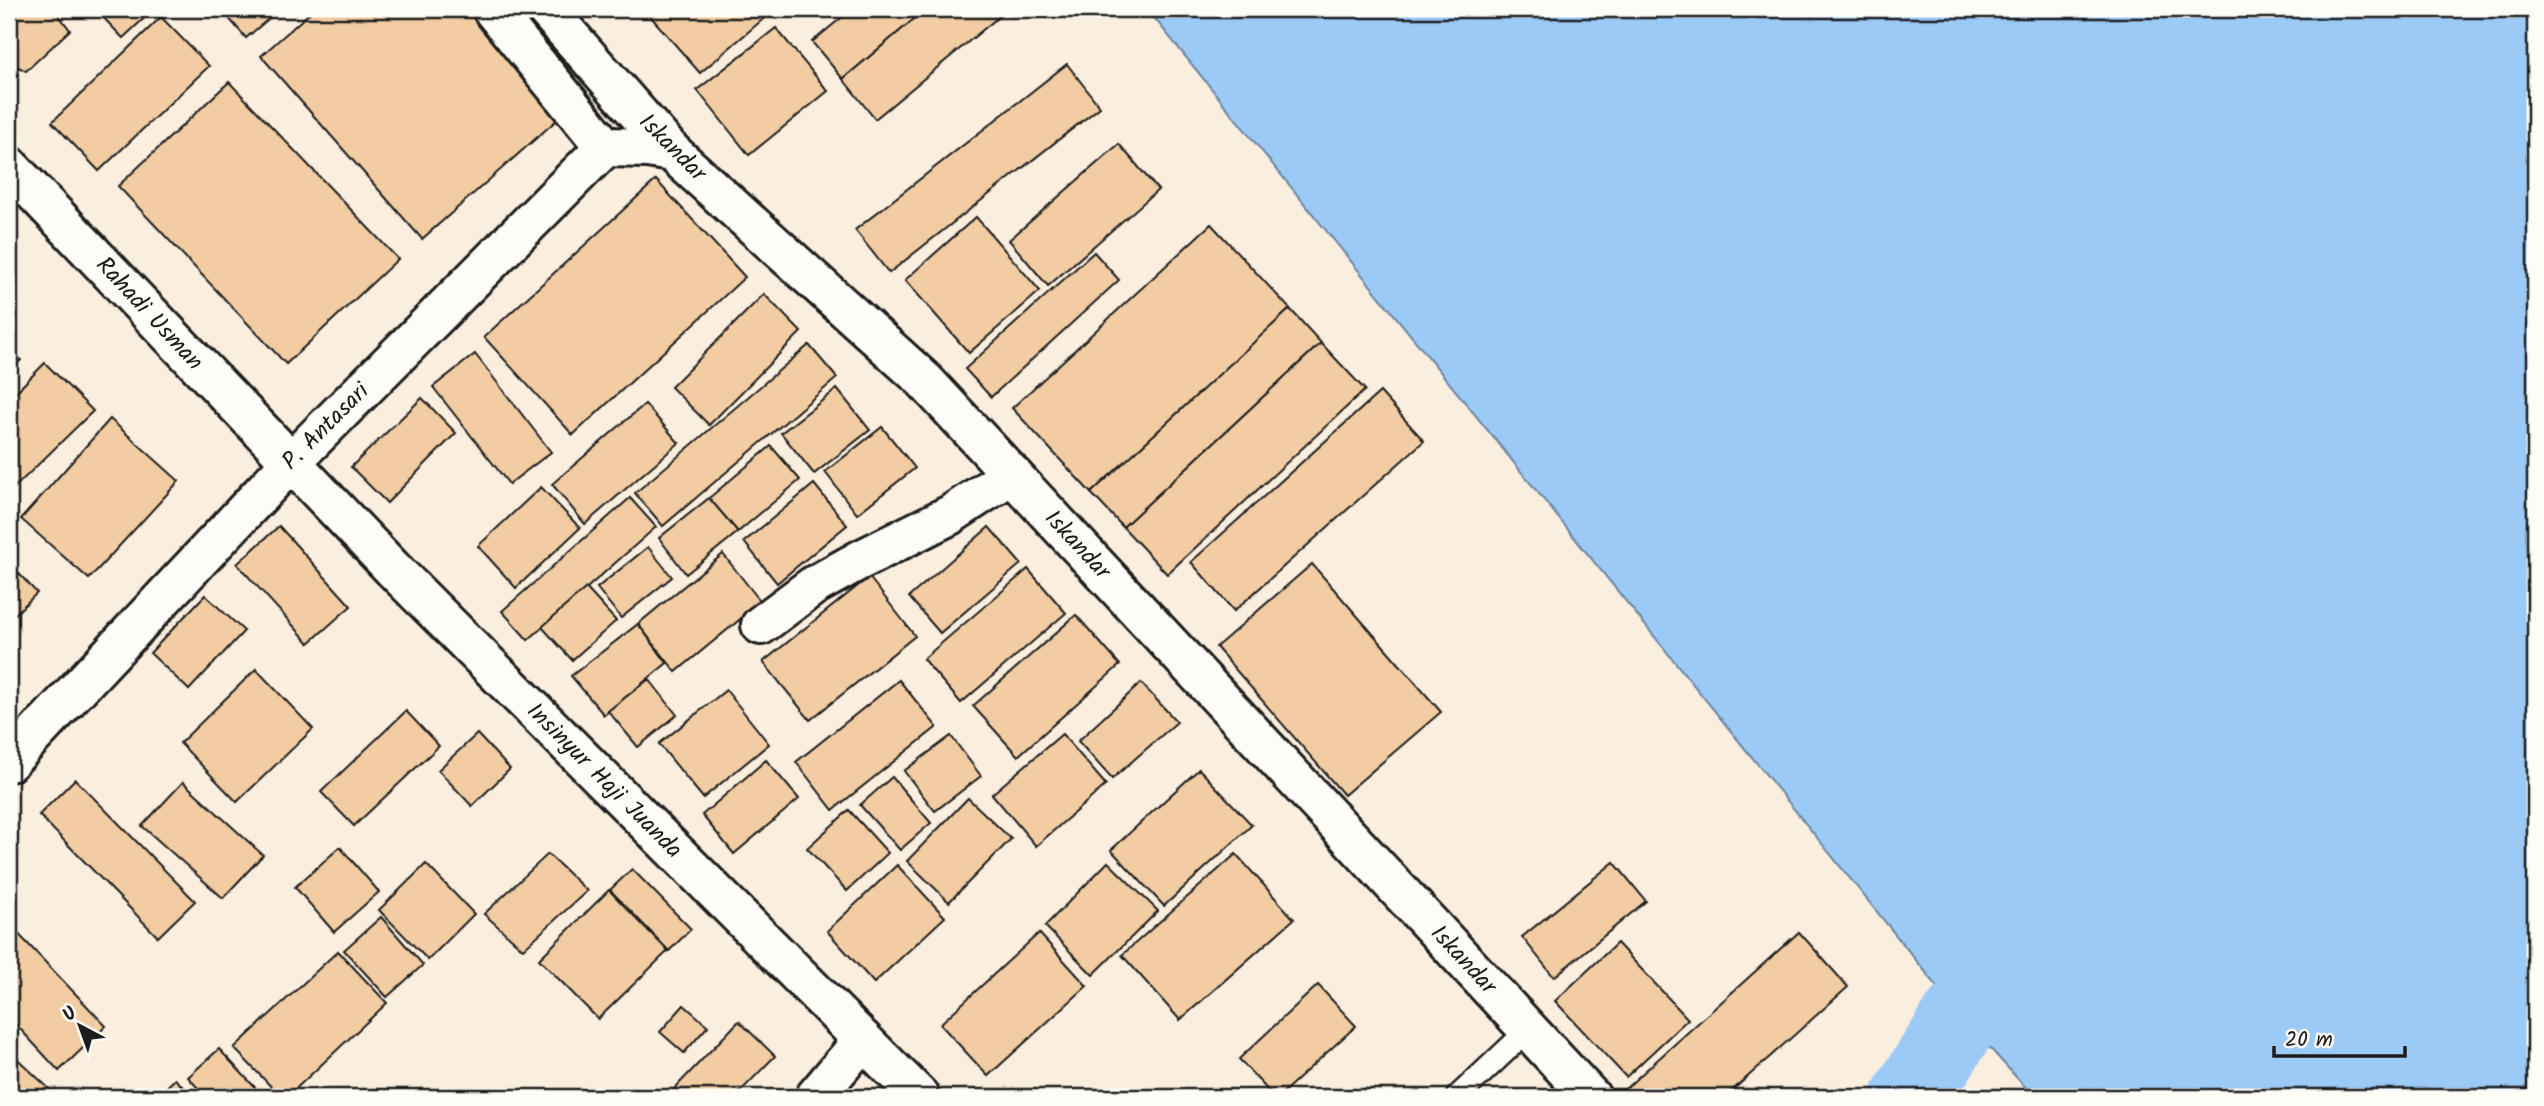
<svg xmlns="http://www.w3.org/2000/svg" width="2544" height="1106" viewBox="0 0 2544 1106" font-family="Kalam,sans-serif">
	<style>
		.water { fill: #9ccaf7; stroke: #69849f; stroke-width: 2 }
		.lines { fill: none; stroke-linecap: round; stroke-linejoin: round }
		.river { stroke: #9ccaf7; stroke-width: 79 }
		.building { fill: #f2cda3; stroke: #1c1c1c; stroke-width: 2 }
		.service-casing { stroke: #1c1c1c; stroke-width: 26 }
		.minor-casing { stroke: #1c1c1c; stroke-width: 44 }
		.tertiary-casing { stroke: #1c1c1c; stroke-width: 44 }
		.service { stroke: #fdfcf7; stroke-width: 21 }
		.minor { stroke: #fdfcf7; stroke-width: 38 }
		.tertiary { stroke: #fdfcf7; stroke-width: 38 }
		.labels { text-anchor: middle; dominant-baseline: central; stroke-width: 6; stroke-linejoin: round; paint-order: stroke }
		.street-label { font-size: 24px; fill: #1c1c1c; stroke: #fdfcf7 }
	</style>
	<rect width="100%" height="100%" fill="#faeede"/>
	<filter id="ink" filterUnits="userSpaceOnUse"><feTurbulence type="fractalNoise" baseFrequency=".0143" numOctaves="2"/><feDisplacementMap in="SourceGraphic" scale="14" xChannelSelector="R" yChannelSelector="G"/><feConvolveMatrix kernelMatrix="1 2 1 2 8 2 1 2 1" color-interpolation-filters="sRGB"/></filter>
	<g filter="url(#ink)">
		<!-- water -->
		<polygon class="water" points="1147,9 2535,9 2535,1097 2034,1097 1962,1017"/>
		<g class="lines">
			<!-- river -->
			<polyline class="river" points="1911,1097 1962,1017 2046,947"/>
		</g>
		<!-- building -->
		<g class="building">
			<polygon points="9,9 54,9 70,30 26,71 9,62"/>
			<polygon points="95,9 154,9 123,38"/>
			<polygon points="221,9 280,9 246,38"/>
			<polygon points="314,9 477,9 567,111 422,239 261,56"/>
			<polygon points="644,9 775,9 700,73"/>
			<polygon points="852,9 926,9 843,79 812,42"/>
			<polygon points="926,9 1008,9 875,119 843,79"/>
			<polygon points="161,17 209,66 99,171 52,122"/>
			<polygon points="776,28 828,91 749,155 697,90"/>
			<polygon points="1067,64 1100,107 889,273 855,230"/>
			<polygon points="229,82 398,259 286,364 118,186"/>
			<polygon points="1119,144 1158,190 1048,286 1009,240"/>
			<polygon points="656,180 745,277 573,435 484,337"/>
			<polygon points="976,217 1040,291 969,353 905,280"/>
			<polygon points="1211,224 1290,309 1091,493 1012,408"/>
			<polygon points="1094,252 1119,280 991,397 965,369"/>
			<polygon points="764,294 801,332 709,425 671,387"/>
			<polygon points="1290,309 1321,343 1123,527 1091,493"/>
			<polygon points="1321,343 1365,390 1167,574 1123,527"/>
			<polygon points="809,345 837,378 663,526 635,493"/>
			<polygon points="9,348 21,360 9,372"/>
			<polygon points="475,354 551,452 509,484 433,387"/>
			<polygon points="45,363 93,411 9,493 9,399"/>
			<polygon points="837,389 870,430 814,474 781,433"/>
			<polygon points="1380,392 1424,441 1234,611 1191,562"/>
			<polygon points="422,398 456,433 387,503 351,467"/>
			<polygon points="645,404 679,443 585,524 552,484"/>
			<polygon points="110,419 179,481 89,579 21,519"/>
			<polygon points="882,427 915,468 857,514 825,472"/>
			<polygon points="771,446 800,480 738,532 709,498"/>
			<polygon points="814,484 847,525 777,583 744,542"/>
			<polygon points="541,487 580,528 516,588 478,546"/>
			<polygon points="630,498 656,527 528,640 502,611"/>
			<polygon points="709,498 738,532 686,574 659,538"/>
			<polygon points="279,526 351,606 309,643 237,564"/>
			<polygon points="989,527 1021,564 940,633 909,597"/>
			<polygon points="648,547 672,577 621,618 597,588"/>
			<polygon points="723,554 761,602 676,672 638,624"/>
			<polygon points="9,563 37,593 9,620"/>
			<polygon points="1312,564 1441,712 1344,795 1216,647"/>
			<polygon points="1028,569 1066,613 961,703 923,659"/>
			<polygon points="869,577 915,636 810,720 763,662"/>
			<polygon points="586,588 616,621 572,660 542,627"/>
			<polygon points="205,595 244,631 189,690 150,653"/>
			<polygon points="1076,615 1120,665 1018,756 973,706"/>
			<polygon points="638,624 667,663 604,715 571,676"/>
			<polygon points="256,669 313,729 237,802 180,743"/>
			<polygon points="649,679 677,715 638,747 608,711"/>
			<polygon points="899,680 937,727 833,810 796,762"/>
			<polygon points="1141,683 1177,722 1112,779 1078,741"/>
			<polygon points="726,690 769,744 703,798 659,744"/>
			<polygon points="406,711 439,746 354,826 321,792"/>
			<polygon points="477,734 510,769 472,806 438,770"/>
			<polygon points="1062,734 1106,785 1036,846 992,794"/>
			<polygon points="951,736 981,776 935,811 904,771"/>
			<polygon points="766,760 799,799 734,854 702,815"/>
			<polygon points="1199,769 1252,825 1164,906 1111,850"/>
			<polygon points="892,777 931,823 900,850 860,805"/>
			<polygon points="75,779 195,901 158,937 39,815"/>
			<polygon points="183,782 263,855 223,898 142,826"/>
			<polygon points="968,798 1011,839 949,902 907,861"/>
			<polygon points="849,810 888,853 847,891 807,848"/>
			<polygon points="340,847 379,892 334,932 295,887"/>
			<polygon points="548,854 587,891 523,949 484,914"/>
			<polygon points="1236,854 1294,919 1180,1020 1122,955"/>
			<polygon points="1108,862 1158,911 1093,975 1045,926"/>
			<polygon points="1614,862 1646,901 1554,977 1522,937"/>
			<polygon points="426,864 474,914 428,960 379,910"/>
			<polygon points="897,865 945,917 874,983 827,931"/>
			<polygon points="632,869 691,929 669,951 610,890"/>
			<polygon points="609,890 668,951 598,1019 539,959"/>
			<polygon points="381,917 423,965 387,997 344,950"/>
			<polygon points="9,924 106,1026 59,1071 9,1017"/>
			<polygon points="1799,932 1848,987 1725,1097 1632,1097 1625,1089"/>
			<polygon points="1039,933 1087,986 988,1076 940,1024"/>
			<polygon points="1617,943 1688,1019 1626,1077 1555,1001"/>
			<polygon points="338,951 387,1003 287,1097 281,1097 234,1048"/>
			<polygon points="1318,985 1356,1026 1278,1097 1274,1097 1239,1059"/>
			<polygon points="684,1005 708,1026 684,1053 660,1032"/>
			<polygon points="739,1021 775,1056 735,1097 682,1097 674,1089"/>
			<polygon points="219,1049 264,1097 206,1097 188,1077"/>
			<polygon points="9,1051 58,1097 9,1097"/>
			<polygon points="175,1079 193,1097 156,1097"/>
		</g>
		<g class="lines">
			<!-- service casing -->
			<g class="service-casing">
				<polyline id="service" points="1457,1097 1528,1030"/>
			</g>
			<!-- minor casing -->
			<g class="minor-casing">
				<g id="minor">
					<polyline points="492,9 605,147"/>
					<polyline points="546,9 672,152 925,381 1591,1097"/>
					<polyline points="761,625 813,586 858,561 950,515 1012,474"/>
					<polyline points="9,762 290,463 605,147 648,148 672,152"/>
					<polyline points="815,1097 863,1040"/>
				</g>
			</g>
			<!-- tertiary casing -->
			<g class="tertiary-casing">
				<polyline id="tertiary" points="9,166 392,568 920,1097"/>
			</g>
			<!-- service -->
			<use href="#service" class="service"/>
			<!-- minor -->
			<use href="#minor" class="minor"/>
			<!-- tertiary -->
			<use href="#tertiary" class="tertiary"/>
		</g>
	</g>
	<g class="labels">
		<!-- street labels -->
		<g class="street-label">
			<text transform="translate(672 148) rotate(45)">Iskandar</text>
			<text transform="translate(149 314) rotate(47)">Rahadi Usman</text>
			<text transform="translate(326 427) rotate(-45)">P. Antasari</text>
			<text transform="translate(1077 545) rotate(47)">Iskandar</text>
			<text transform="translate(604 781) rotate(45)">Insinyur Haji Juanda</text>
			<text transform="translate(1463 960) rotate(47)">Iskandar</text>
		</g>
	</g>
	<!-- margin -->
	<rect width="2544" height="1106" fill="none" stroke="#fdfcf7" stroke-width="35"/>
	<rect x="18" y="18" width="2509" height="1071" fill="none" stroke="#1c1c1c" stroke-width="2.5" filter="url(#ink)"/>
	<!-- north arrow -->
	<g transform="translate(80 1026) rotate(319)" stroke="#fdfcf7" stroke-width="5" paint-order="stroke">
	<path d="M0-5L12 26L0 18L-12 26Z" fill="#1c1c1c"/>
	<text y="-10" font-size="19" font-weight="bold" text-anchor="middle" fill="#1c1c1c">U</text>
	</g>
	<!-- scale -->
	<path d="M2274 1046v10h131v-10" fill="none" stroke="#1c1c1c" stroke-width="3.5"/>
	<text x="2285" y="1046" font-size="21" fill="#1c1c1c" stroke="#fdfcf7" stroke-width="5" paint-order="stroke">20 m</text>
</svg>
